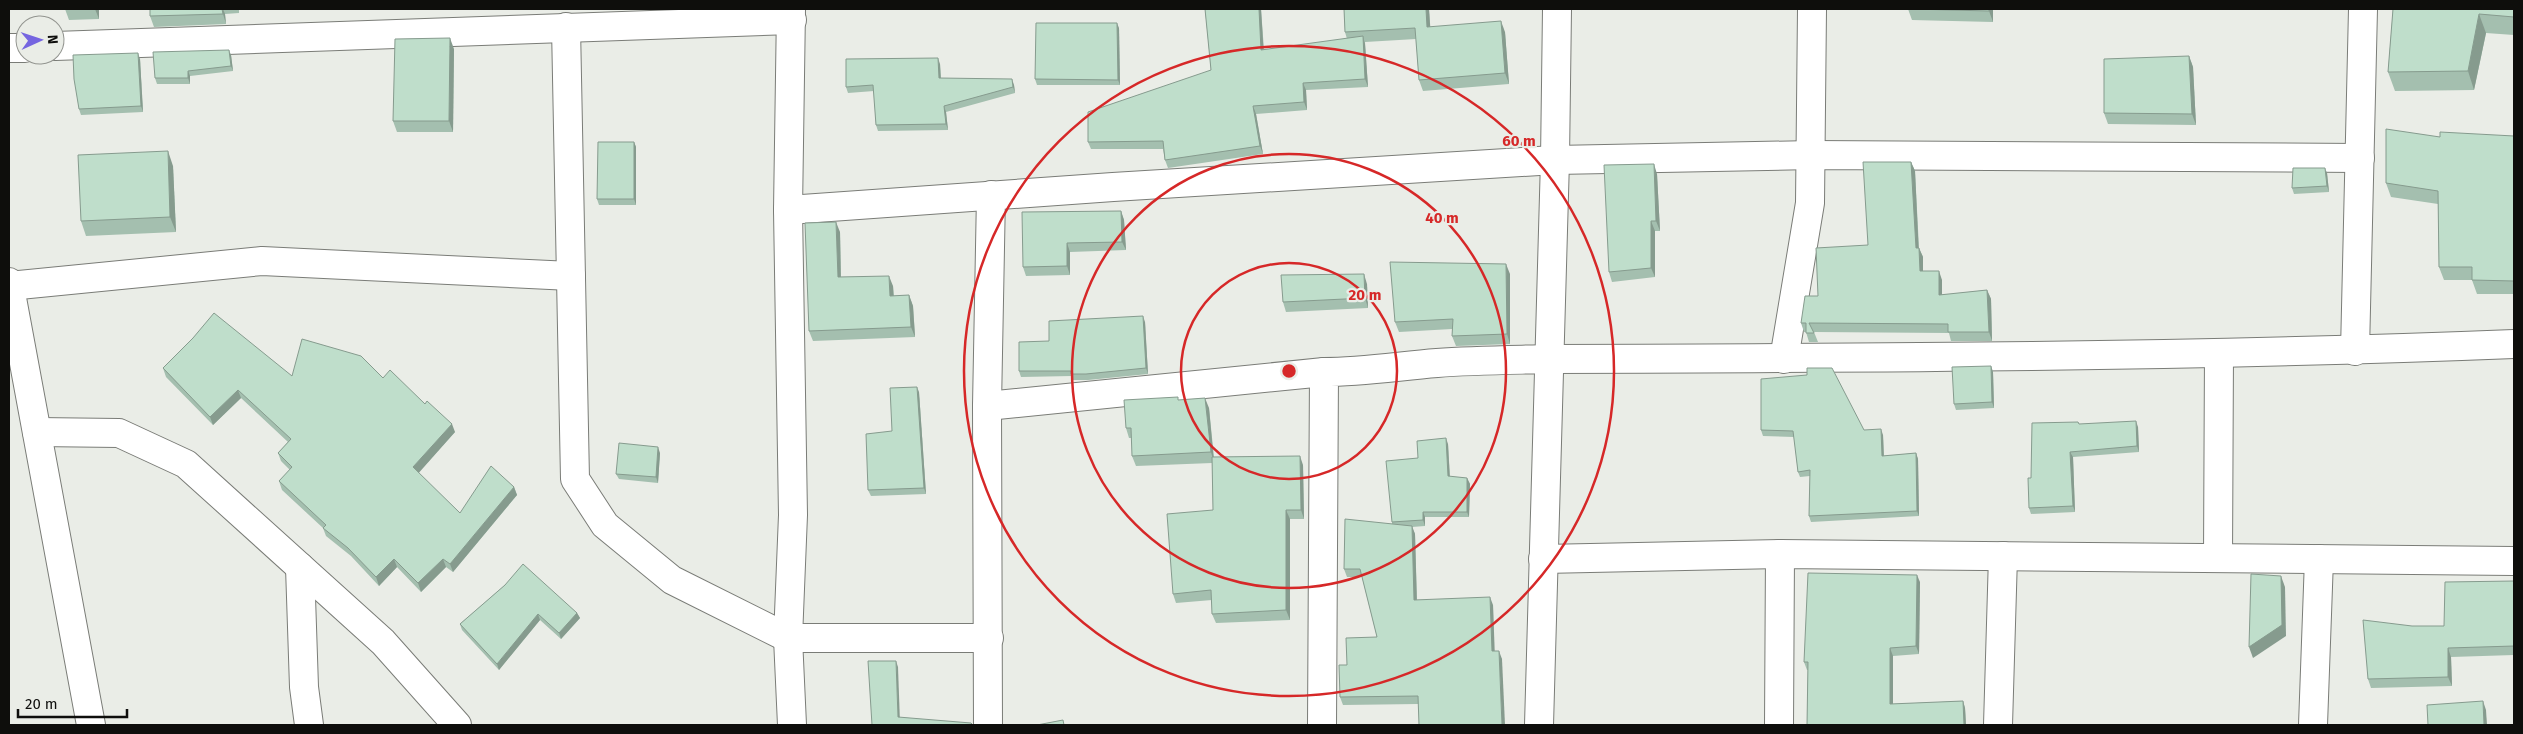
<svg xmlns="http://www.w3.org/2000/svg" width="2523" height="734" viewBox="0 0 2523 734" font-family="'Fira Sans',sans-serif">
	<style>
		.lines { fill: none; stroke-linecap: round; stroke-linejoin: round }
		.minor-casing { stroke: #7a7c77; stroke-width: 30 }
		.major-casing { stroke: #7a7c77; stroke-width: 30 }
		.minor { stroke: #fff; stroke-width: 28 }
		.major { stroke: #fff; stroke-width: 28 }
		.wall { fill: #a4bfaf }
		.shaded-wall { fill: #869b8e }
		.building { fill: #bfdecb; stroke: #869b8e }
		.ring { fill: none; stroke: #d62828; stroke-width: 2.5 }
		.centre { fill: #d62828; stroke: #eaede7; stroke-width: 2.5 }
		.ring-label { font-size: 15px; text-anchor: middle; font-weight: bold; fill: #d62828; stroke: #eaede7; stroke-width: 4.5; stroke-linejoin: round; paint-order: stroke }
	</style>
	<rect width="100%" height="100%" fill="#eaede7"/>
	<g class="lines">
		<!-- minor casing -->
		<g class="minor-casing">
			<g id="minor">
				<polyline points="791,9 788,210 793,515 788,638 792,725"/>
				<polyline points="566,27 575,479 605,525 672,580 788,638 989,638"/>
				<polyline points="55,46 792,20"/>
				<polyline points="9,48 25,48"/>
				<polyline points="788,210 1113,187 1555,160 1812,155 2360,158"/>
				<polyline points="9,286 262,261 571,276"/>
				<polyline points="2355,351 2363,9"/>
				<polyline points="1784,359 1810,203 1812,9"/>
				<polyline points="987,406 1324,372"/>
				<polyline points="37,432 119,433 186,464 383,642 457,725"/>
				<polyline points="2218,558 2219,353"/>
				<polyline points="1543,559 1780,554"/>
				<polyline points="300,567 304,687 309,725"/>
				<polyline points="988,725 987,406 991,195"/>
				<path d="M1322 725 1324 372C1362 372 1399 366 1437 363 1474 360 1513 360 1551 359 1872 358 2193 357 2514 344"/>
				<polyline points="1539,725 1555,160 1557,9"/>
				<polyline points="1779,725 1780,554 2514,561"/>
				<polyline points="1998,725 2003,556"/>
				<polyline points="2313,725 2319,559"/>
			</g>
		</g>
		<!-- major casing -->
		<g class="major-casing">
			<polyline id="major" points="9,282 91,725"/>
		</g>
		<!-- minor -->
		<use href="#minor" class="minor"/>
		<!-- major -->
		<use href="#major" class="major"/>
	</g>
	<!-- wall -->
	<g class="wall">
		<polygon points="65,9 99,9 99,19 69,20"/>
		<polygon points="150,9 239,9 239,13 225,14 226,24 154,27 150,16"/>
		<polygon points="1205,9 1261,9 1264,50 1347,39 1345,32 1344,9 1429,9 1430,27 1505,32 1509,84 1423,91 1419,80 1416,39 1365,42 1368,87 1306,90 1307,110 1256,114 1263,154 1168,168 1165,160 1163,149 1091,149 1088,142 1211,70"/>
		<polygon points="1908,9 1993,9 1993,22 1912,20"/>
		<polygon points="2393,9 2514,9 2514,35 2486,33 2474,90 2395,91 2388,72"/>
		<polygon points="1119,28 1120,85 1037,85 1035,79"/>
		<polygon points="454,49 453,132 397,132 393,121"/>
		<polygon points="231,55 233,71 190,76 190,84 157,84 155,78"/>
		<polygon points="2189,56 2193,67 2196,125 2108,124 2104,113"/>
		<polygon points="140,59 143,112 81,115 79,109"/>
		<polygon points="940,64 941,78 1014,85 1015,93 946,112 948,130 878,131 876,125 874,91 848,93 846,87"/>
		<polygon points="2514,136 2514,294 2477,294 2472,280 2444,280 2439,267 2438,204 2391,197 2386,183 2440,137"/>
		<polygon points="634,142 636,147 636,205 599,205 597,199"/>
		<polygon points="1911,162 1915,171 1919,248 1923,257 1923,271 1942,280 1942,295 1987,290 1991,299 1992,341 1951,341 1949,333 1814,332 1818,342 1809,342 1806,332 1804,332 1801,323 1818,296 1868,245"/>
		<polygon points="173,166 176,232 86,236 81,221"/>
		<polygon points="2327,173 2329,192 2294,194 2292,188"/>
		<polygon points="1657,174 1660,231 1655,231 1655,277 1612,282 1609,272"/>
		<polygon points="1121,211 1124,220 1126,250 1070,252 1070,275 1026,276 1023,267"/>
		<polygon points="840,232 841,277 893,286 894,296 909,295 913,306 915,337 813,341 809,331"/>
		<polygon points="1510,274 1510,344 1456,346 1452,336 1452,329 1399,332 1395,322"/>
		<polygon points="1367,284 1368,308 1286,312 1283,302"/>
		<polygon points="1145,322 1148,374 1088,380 1073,380 1072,376 1021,377 1019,371 1049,341"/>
		<polygon points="1991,366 1993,372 1994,408 1956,410 1954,404"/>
		<polygon points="163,368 292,376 383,378 455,432 418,473 460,513 514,487 517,495 453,572 446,567 421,592 397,567 379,586 351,556 326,536 323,528 282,490 279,481 290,470 281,461 278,453 288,442 241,398 213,425 166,377"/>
		<polygon points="919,392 926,494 871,496 868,490 892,431"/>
		<polygon points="1179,400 1209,408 1214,457 1303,465 1304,519 1290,519 1290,620 1216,623 1212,614 1212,600 1176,603 1173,594 1213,510 1212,463 1136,466 1132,456 1132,438 1129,438 1126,428"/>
		<polygon points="2078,422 2079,424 2138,427 2139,452 2073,457 2075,512 2031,514 2029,508 2031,478"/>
		<polygon points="1761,430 1864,430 1883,435 1884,456 1916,453 1918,459 1919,516 1811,522 1809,516 1810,476 1800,477 1798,472 1794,437 1763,436"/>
		<polygon points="1448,444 1450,477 1467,478 1470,484 1469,517 1425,517 1425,526 1412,527 1415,534 1417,600 1493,605 1494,651 1502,659 1418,704 1343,705 1340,697 1347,665 1377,637 1362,577 1347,577 1344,569 1392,524 1392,522 1418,458"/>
		<polygon points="660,453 658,483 619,479 616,474"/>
		<polygon points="2514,581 2514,655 2451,657 2452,686 2371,688 2368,679 2412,626 2444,626"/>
		<polygon points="1920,582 1919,654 1893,656 1893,704 1963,701 1965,708 1966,725 1807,725 1808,670 1807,670 1804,662"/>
		<polygon points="505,585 577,613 580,618 561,639 540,620 499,670 462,630 460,624"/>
	</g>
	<!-- shaded-wall -->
	<g class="shaded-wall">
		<polygon points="95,9 99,9 99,19"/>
		<polygon points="222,9 223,9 225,14 226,24 223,14"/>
		<polygon points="1259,9 1261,9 1264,58 1261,50"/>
		<polygon points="1426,9 1429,9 1431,38 1427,27"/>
		<polygon points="1989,9 1993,9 1993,22 1989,11"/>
		<polygon points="2479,14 2486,33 2474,90 2468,71"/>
		<polygon points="1501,21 1505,32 1509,84 1505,73"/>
		<polygon points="1117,23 1119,28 1120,85 1118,80"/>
		<polygon points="1363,36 1365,44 1368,87 1365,79"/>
		<polygon points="450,38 454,49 453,132 449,121"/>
		<polygon points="229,50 231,55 233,71 231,66"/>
		<polygon points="138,53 140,59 143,112 141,106"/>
		<polygon points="2189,56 2193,67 2196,125 2192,114"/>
		<polygon points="938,58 940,64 941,84 939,78"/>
		<polygon points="188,71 190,76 190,84 188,78"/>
		<polygon points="1012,79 1014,85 1015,93 1013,87"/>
		<polygon points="1303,83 1306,90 1307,110 1304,102"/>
		<polygon points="944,106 946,112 948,130 946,124"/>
		<polygon points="1253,106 1256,114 1263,154 1260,146"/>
		<polygon points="634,142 636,147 636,205 634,199"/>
		<polygon points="168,151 173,166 176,232 170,217"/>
		<polygon points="1911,162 1915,171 1919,257 1916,248"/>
		<polygon points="1654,164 1657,174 1660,231 1656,221"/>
		<polygon points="2325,168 2327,173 2329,192 2327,186"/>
		<polygon points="1121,211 1124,220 1126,250 1122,242"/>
		<polygon points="1651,221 1655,231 1655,277 1651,268"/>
		<polygon points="836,222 840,232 841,288 838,277"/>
		<polygon points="1067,243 1070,252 1070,275 1067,266"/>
		<polygon points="1919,248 1923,257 1923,281 1920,271"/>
		<polygon points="1506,264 1510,274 1510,344 1507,334"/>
		<polygon points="1939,271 1942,280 1942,304 1939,295"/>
		<polygon points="1364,274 1367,284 1368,308 1365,298"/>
		<polygon points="889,276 893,286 894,307 890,296"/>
		<polygon points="1987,290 1991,299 1992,341 1989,332"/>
		<polygon points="909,295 913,306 915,337 911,327"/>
		<polygon points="1143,316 1145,322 1148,374 1146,368"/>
		<polygon points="1991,366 1993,372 1994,408 1992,402"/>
		<polygon points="917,387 919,392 926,494 924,488"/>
		<polygon points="238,390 241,398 213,425 210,417"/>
		<polygon points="1205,398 1209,408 1214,463 1211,452"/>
		<polygon points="2136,421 2138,427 2139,452 2137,446"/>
		<polygon points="452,424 455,432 416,476 413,467"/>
		<polygon points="1881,429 1883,435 1884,462 1882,456"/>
		<polygon points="1446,438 1448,444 1450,482 1448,476"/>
		<polygon points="658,447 660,453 658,483 656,477"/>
		<polygon points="2070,452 2073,457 2075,512 2073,506"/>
		<polygon points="1916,453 1918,459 1919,516 1917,511"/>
		<polygon points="1300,456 1303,465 1304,519 1301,510"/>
		<polygon points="1467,478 1470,484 1469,517 1467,512"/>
		<polygon points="514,487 517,495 453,572 450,564"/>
		<polygon points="1286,510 1290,519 1290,620 1286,610"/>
		<polygon points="1423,512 1425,517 1425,526 1423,520"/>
		<polygon points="1412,526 1415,534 1417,608 1414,600"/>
		<polygon points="394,559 397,567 379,586 376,577"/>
		<polygon points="443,559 446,567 421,592 418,583"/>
		<polygon points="1917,575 1920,582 1919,654 1916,646"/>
		<polygon points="2281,576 2285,587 2286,636 2253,658 2249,647"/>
		<polygon points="1490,597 1493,605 1495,659 1492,651"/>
		<polygon points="577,613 580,618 561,639 559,633"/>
		<polygon points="538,614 540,620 499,670 497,664"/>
		<polygon points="1890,648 1893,656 1893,712 1890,704"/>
		<polygon points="2448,648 2451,657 2452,686 2448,677"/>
		<polygon points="1499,651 1502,659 1505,725 1502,725"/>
		<polygon points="896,661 898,667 900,723 898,717"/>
		<polygon points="1963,701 1965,708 1966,725 1964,725"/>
		<polygon points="2483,701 2486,710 2487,725 2484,725"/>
	</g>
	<!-- building -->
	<g class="building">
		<polygon points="150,9 222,9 223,14 150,16"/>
		<polygon points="1205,9 1259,9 1261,50 1363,36 1365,79 1303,83 1304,102 1253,106 1260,146 1165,160 1163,141 1088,142 1088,112 1211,70"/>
		<polygon points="1344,9 1426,9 1427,27 1501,21 1505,73 1419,80 1415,28 1345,32"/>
		<polygon points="1912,9 1989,9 1989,11"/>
		<polygon points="2393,9 2514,9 2514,17 2479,14 2468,71 2388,72"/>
		<polygon points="1036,23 1117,23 1118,80 1035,79"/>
		<polygon points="450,38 449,121 393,121 395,39"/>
		<polygon points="229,50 231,66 188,71 188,78 155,78 153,52"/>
		<polygon points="138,53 141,106 79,109 74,79 73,55"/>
		<polygon points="2189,56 2192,114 2104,113 2104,59"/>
		<polygon points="938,58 939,78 1012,79 1013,87 944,106 946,124 876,125 873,85 846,87 846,59"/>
		<polygon points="2386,129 2440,137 2440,132 2514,136 2514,281 2472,280 2472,267 2439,267 2438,191 2386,183"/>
		<polygon points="598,142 634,142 634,199 597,199"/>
		<polygon points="168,151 170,217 81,221 78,155"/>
		<polygon points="1863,162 1911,162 1916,248 1919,248 1920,271 1939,271 1939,295 1987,290 1989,332 1948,332 1948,324 1809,323 1814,333 1806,333 1806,323 1801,323 1805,296 1818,296 1816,248 1868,245"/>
		<polygon points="1654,164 1656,221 1651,221 1651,268 1609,272 1604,165"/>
		<polygon points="2293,168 2325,168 2327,186 2292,188"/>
		<polygon points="1121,211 1122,242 1067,243 1067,266 1023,267 1022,212"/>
		<polygon points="836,222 838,277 889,276 890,296 909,295 911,327 809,331 805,223"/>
		<polygon points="1390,262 1506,264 1507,334 1452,336 1453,319 1395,322"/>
		<polygon points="1364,274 1365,298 1283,302 1281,275"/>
		<polygon points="214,313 292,376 302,339 361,356 383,378 390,370 425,404 427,401 452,424 413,467 460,513 491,466 514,487 450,564 443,559 418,583 394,559 376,577 348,548 323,528 326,525 279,481 292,467 278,453 291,439 238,390 210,417 163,368 193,338"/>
		<polygon points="1143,316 1146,368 1086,374 1071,374 1071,371 1019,371 1019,342 1049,341 1049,321"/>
		<polygon points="1991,366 1992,402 1954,404 1952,367"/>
		<polygon points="1807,368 1832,368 1864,430 1881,429 1882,456 1916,453 1917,511 1809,516 1810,470 1798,472 1793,431 1761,430 1761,379 1807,375"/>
		<polygon points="917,387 924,488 868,490 866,434 892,431 890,388"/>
		<polygon points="1178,397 1178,400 1205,398 1211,452 1132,456 1131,428 1126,428 1124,400"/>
		<polygon points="2136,421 2137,446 2070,452 2073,506 2029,508 2028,478 2031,478 2032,423 2078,422 2079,424"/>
		<polygon points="1446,438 1448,476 1467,478 1467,512 1423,512 1423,520 1392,522 1386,461 1418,458 1417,441"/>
		<polygon points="619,443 658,447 656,477 616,474"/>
		<polygon points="1300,456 1301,510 1286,510 1286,610 1212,614 1211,590 1173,594 1167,514 1213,510 1212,457"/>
		<polygon points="1345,519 1412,526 1414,600 1490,597 1492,651 1499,651 1502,725 1419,725 1418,696 1340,697 1339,665 1347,665 1346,638 1377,637 1360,569 1344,569"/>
		<polygon points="523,564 577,613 559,633 538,614 497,664 460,624 505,585"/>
		<polygon points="1808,573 1917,575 1916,646 1890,648 1890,704 1963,701 1964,725 1807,725 1808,662 1804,662"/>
		<polygon points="2251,574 2281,576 2282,625 2249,647"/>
		<polygon points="2514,581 2514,646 2448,648 2448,677 2368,679 2363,620 2412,626 2444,626 2445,582"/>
		<polygon points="868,661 896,661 898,717 971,723 973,725 872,725"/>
		<polygon points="2483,701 2484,725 2428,725 2427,705"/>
		<polygon points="1063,720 1064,725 1037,725"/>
	</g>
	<!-- distance rings -->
	<g class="ring">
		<circle cx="1289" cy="371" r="108"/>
		<circle cx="1289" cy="371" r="217"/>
		<circle cx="1289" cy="371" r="325"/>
	</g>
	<circle cx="1289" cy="371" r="8" class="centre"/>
	<g class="ring-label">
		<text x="1519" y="146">60 m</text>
		<text x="1442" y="223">40 m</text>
		<text x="1365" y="300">20 m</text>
	</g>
	<!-- border -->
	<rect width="2523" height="734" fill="none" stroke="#0e0e0c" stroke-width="20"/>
	<!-- north arrow -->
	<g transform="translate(40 40) rotate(87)"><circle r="24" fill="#eaede7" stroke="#92948f"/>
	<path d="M0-4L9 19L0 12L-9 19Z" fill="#7565e0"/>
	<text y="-8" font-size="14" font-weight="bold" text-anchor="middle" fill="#0e0e0c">N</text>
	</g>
	<!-- scale -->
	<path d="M18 709v8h109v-8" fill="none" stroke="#0e0e0c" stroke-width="2.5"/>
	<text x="25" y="709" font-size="15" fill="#0e0e0c" stroke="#eaede7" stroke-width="4" paint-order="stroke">20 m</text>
</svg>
